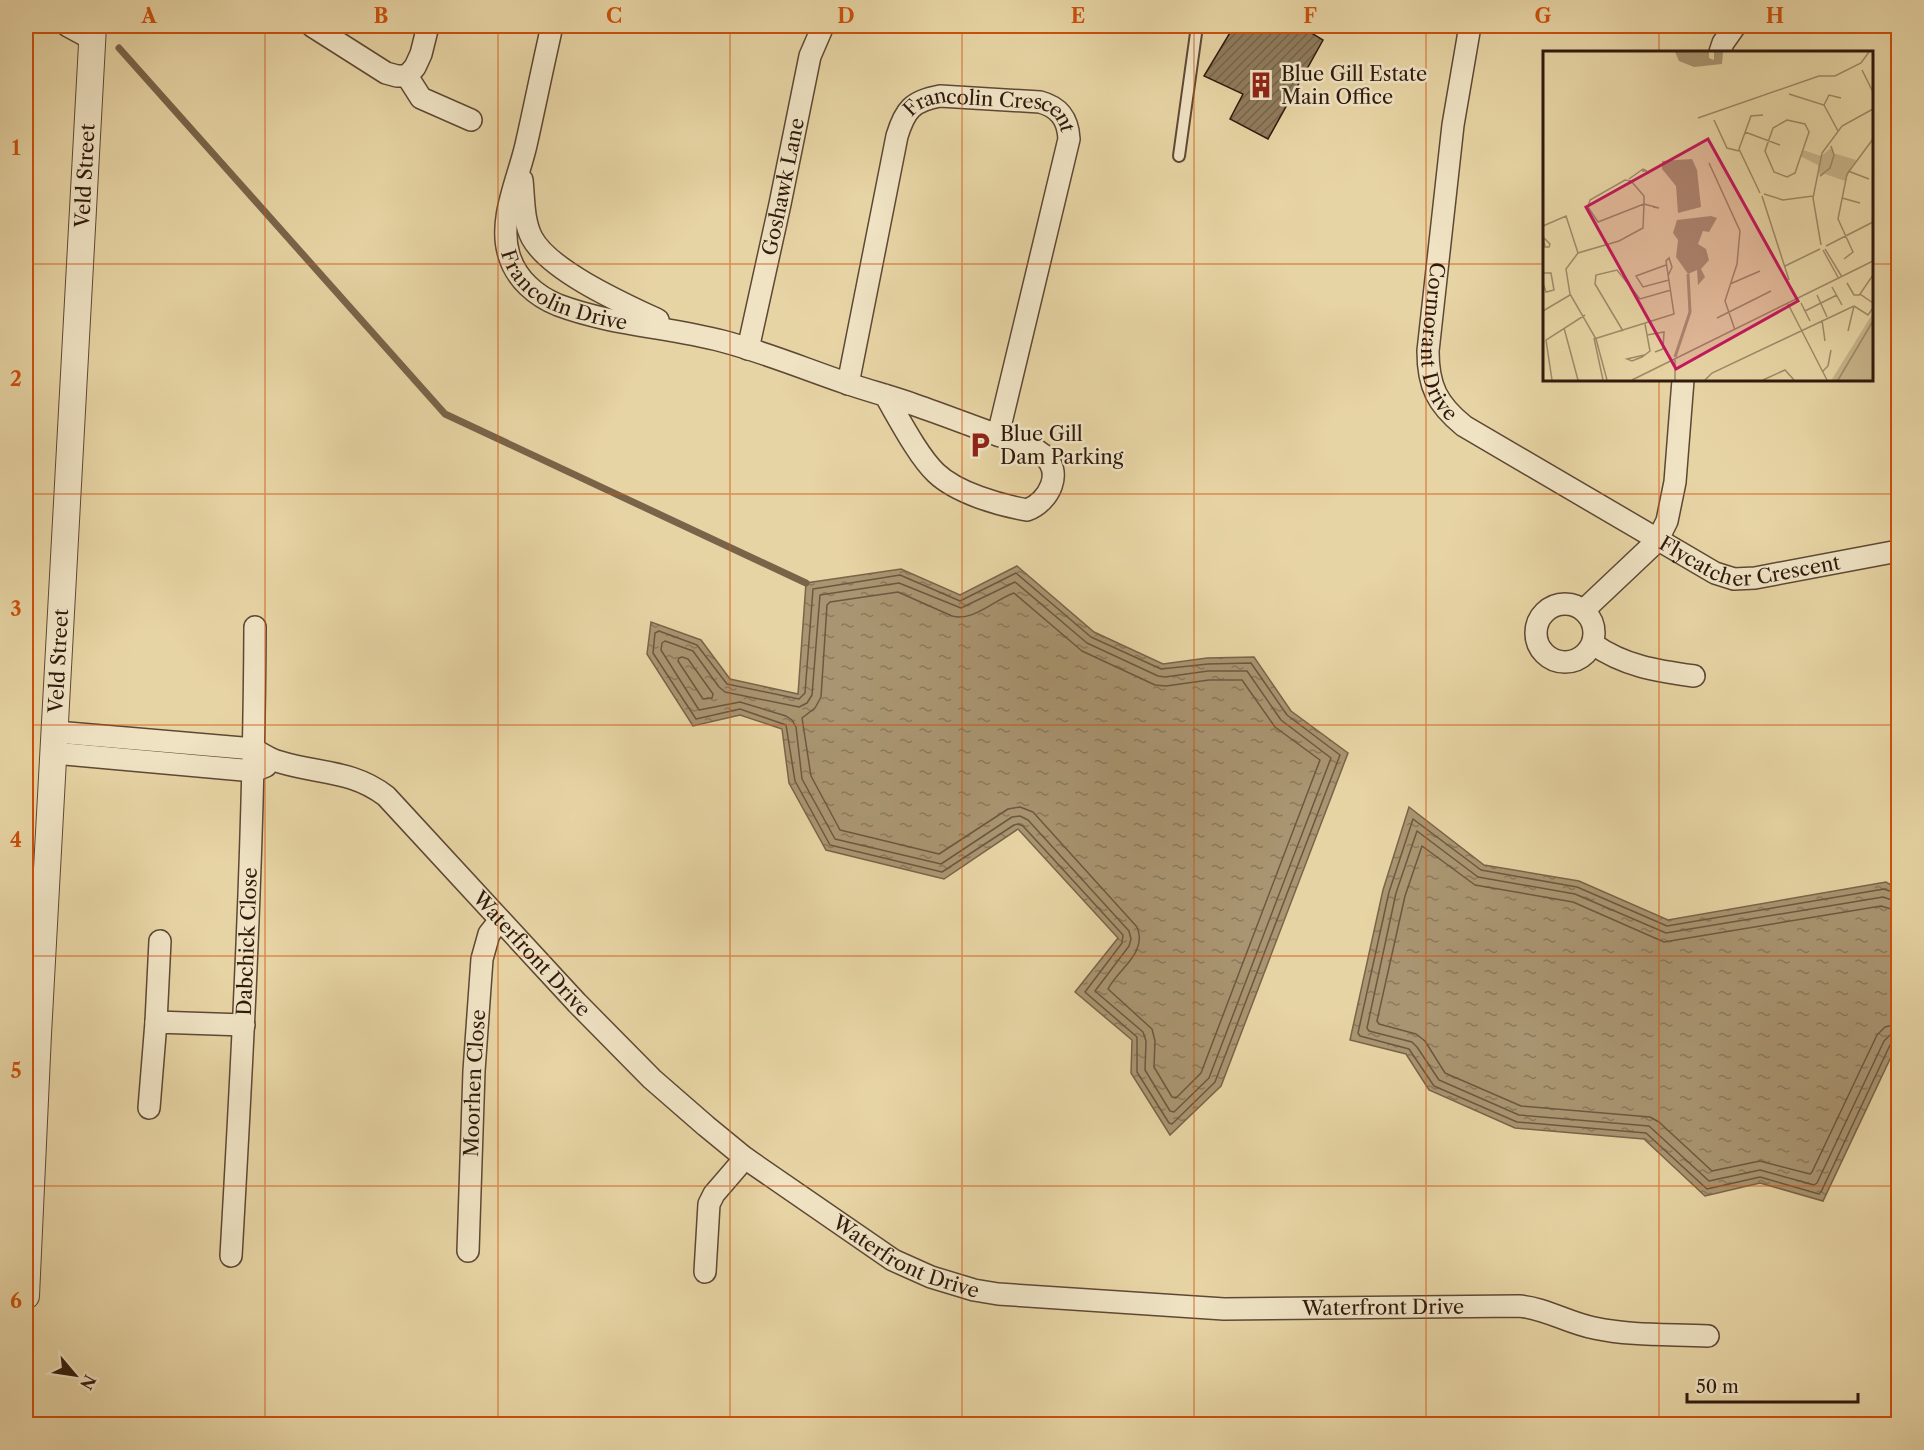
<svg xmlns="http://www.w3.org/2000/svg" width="1924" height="1450" viewBox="0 0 1924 1450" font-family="'Libre Caslon Text',serif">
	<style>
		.water { fill: url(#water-ripples); stroke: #796449; stroke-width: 1.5 }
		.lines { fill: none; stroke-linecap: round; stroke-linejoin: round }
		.shore { stroke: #6c5840; stroke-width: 1.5 }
		.stream { stroke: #796449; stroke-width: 7 }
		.building { fill: url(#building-hatch); stroke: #301a0e; stroke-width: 1.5 }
		.service-casing { stroke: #5e4834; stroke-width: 14 }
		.minor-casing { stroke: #5e4834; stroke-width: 24 }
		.tertiary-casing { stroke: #5e4834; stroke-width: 28 }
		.service { stroke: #efe3c4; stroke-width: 10 }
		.minor { stroke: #efe3c4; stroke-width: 21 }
		.tertiary { stroke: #efe3c4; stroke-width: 26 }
		.grid { fill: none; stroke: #cc500c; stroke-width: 1.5; stroke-opacity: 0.55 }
		.labels { text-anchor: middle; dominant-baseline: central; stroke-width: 5; stroke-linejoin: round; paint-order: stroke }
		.poi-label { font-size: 20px; fill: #301a0e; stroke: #efe3c4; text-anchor: start }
		.street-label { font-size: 20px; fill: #301a0e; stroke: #efe3c4 }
		.inset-river { fill: none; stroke: #a99571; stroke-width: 3 }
		.inset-road { fill: none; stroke: #9e8a68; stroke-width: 1.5 }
		.view { fill: #c2185b; fill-opacity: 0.15; stroke: #c2185b; stroke-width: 3 }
		.inset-edge { fill: none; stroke: #301a0e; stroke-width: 3 }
		.neatline { fill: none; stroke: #cc500c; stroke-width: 2 }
		.grid-label { font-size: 20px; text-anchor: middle; font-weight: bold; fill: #cc500c }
	</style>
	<defs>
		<pattern id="water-ripples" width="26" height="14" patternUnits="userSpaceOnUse" patternTransform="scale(1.5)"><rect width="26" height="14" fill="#a99571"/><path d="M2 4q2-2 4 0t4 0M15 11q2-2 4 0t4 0" fill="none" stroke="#8a795b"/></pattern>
		<pattern id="building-hatch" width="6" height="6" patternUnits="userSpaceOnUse" patternTransform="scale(1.5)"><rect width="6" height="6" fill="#8f7b5c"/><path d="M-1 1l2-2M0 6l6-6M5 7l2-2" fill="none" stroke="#75644a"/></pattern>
	</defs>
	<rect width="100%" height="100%" fill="#e7d4a4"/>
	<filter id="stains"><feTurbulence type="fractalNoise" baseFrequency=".00333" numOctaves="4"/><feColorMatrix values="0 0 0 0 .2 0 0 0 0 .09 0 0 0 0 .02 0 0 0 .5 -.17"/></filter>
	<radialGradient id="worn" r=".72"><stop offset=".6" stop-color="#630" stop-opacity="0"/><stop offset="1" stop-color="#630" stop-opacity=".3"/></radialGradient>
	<!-- water -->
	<g class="water">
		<polygon points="1017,566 1094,632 1163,664 1207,658 1254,657 1291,711 1348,753 1221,1086 1170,1135 1131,1073 1132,1040 1075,992 1118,938 1018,829 944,879 826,850 789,783 782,729 740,715 693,726 647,654 651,622 701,640 730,679 798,694 806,583 901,569 960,595"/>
		<polygon points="1409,807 1484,865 1579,881 1668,920 1886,882 1898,889 1898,1042 1823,1201 1760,1183 1705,1196 1644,1139 1515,1128 1429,1090 1406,1054 1350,1040 1383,890"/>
	</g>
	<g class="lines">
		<!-- shore -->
		<g class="shore">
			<polygon points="1016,573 1091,637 1161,669 1208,664 1251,663 1287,715 1340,755 1215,1082 1172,1124 1169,1123 1137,1072 1137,1037 1085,992 1122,943 1123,935 1023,826 1018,824 1014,825 942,872 830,845 795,781 786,725 740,709 696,719 653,653 655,633 659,631 697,645 727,684 799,699 805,693 813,589 900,575 960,601"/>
			<polygon points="1015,582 1087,643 1158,676 1165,677 1208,671 1247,671 1281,720 1331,758 1209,1078 1174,1112 1170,1111 1145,1070 1146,1041 1143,1032 1095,991 1129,946 1131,939 1129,931 1028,820 1020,816 1012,817 941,864 835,839 802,779 796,727 792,720 786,716 740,702 699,710 661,650 662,643 665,641 693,651 719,687 725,692 799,707 807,703 812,695 820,595 899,583 961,608"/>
			<path d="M898 592 952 616C973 622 994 600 1014 593L1082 651 1155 685 1166 686 1209 680H1242L1275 727 1320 760 1201 1073 1176 1098 1172 1097 1154 1067 1155 1041 1152 1029 1108 989C1118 969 1148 953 1137 927L1033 812 1020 807 1008 809 939 854 840 830 811 776 802 718 815 708 821 697 827 605 830 602Z"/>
			<polygon points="682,657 688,659 713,694 712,698 703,699 678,661 679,658"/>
			<polyline points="1898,894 1884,889 1667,926 1577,887 1481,870 1413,819 1389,892 1358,1033 1360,1036 1409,1049 1434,1086 1517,1122 1646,1133 1707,1189 1760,1177 1819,1194 1821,1192 1890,1045 1894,1042 1898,1041"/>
			<polyline points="1898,902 1883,897 1666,933 1575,894 1478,877 1417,831 1396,893 1367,1028 1369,1031 1412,1042 1417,1047 1439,1080 1519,1115 1649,1126 1709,1181 1760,1170 1814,1185 1817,1183 1884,1041 1890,1035 1898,1034"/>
			<polyline points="1898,911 1881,906 1664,942 1573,902 1475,885 1422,846 1405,896 1377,1021 1379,1024 1416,1034 1425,1041 1445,1073 1521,1106 1650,1117 1659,1122 1712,1171 1760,1161 1810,1174 1812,1172 1877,1035 1885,1027 1898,1024"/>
		</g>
		<!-- stream -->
		<polyline class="stream" points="119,48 445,414 806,583"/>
	</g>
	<!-- building -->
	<polygon class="building" points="1234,26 1300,26 1323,40 1268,139 1230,119 1243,94 1204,76"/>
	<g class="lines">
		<!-- service casing -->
		<g class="service-casing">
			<polyline id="service" points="1179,156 1197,26"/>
		</g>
		<!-- minor casing -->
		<g class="minor-casing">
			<g id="minor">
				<polyline points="68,26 92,39"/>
				<polyline points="312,26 386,73 397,76 407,76 415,67 421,54 428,26"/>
				<path id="s1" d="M552 26C543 65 535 105 526 145 518 180 498 220 509 255 516 279 536 296 558 305 611 325 668 327 722 341 764 352 805 369 846 383 869 391 893 397 915 405 947 416 977 428 1009 439 1020 443 1033 446 1042 454 1065 471 1049 502 1027 510 999 505 957 493 936 473 918 456 898 417 885 395"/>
				<path id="s2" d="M1470 26 1453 125 1428 351C1428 386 1437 404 1464 426L1715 573 1734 579 1755 578 1898 551"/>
				<polyline points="1720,52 1723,43 1735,26"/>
				<polyline points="407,76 421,98 471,120"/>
				<path d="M522 180C524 199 523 221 532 238 550 271 624 304 658 320"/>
				<path id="s3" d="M748 349 780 204 810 56 823 26"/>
				<path id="s4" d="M848 384 897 136C905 110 912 101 940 96L1040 102C1059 107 1068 119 1069 139L998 435"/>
				<circle cx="1565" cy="633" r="29"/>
				<polyline points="1584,610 1657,541 1667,521 1675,482 1683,380"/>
				<path d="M1593 644C1624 666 1657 671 1694 676"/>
				<path id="s5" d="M56 732 254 749C262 754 271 760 280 762 319 774 352 770 386 796L577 1003 652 1079 706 1126 745 1158 893 1260 931 1277 974 1290 998 1294 1224 1309 1519 1306C1545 1308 1568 1323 1594 1328 1631 1336 1670 1334 1708 1336"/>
				<polyline points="54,753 254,771 266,766"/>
				<polyline points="156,1022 160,941"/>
				<polyline points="149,1108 156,1022 244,1025"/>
				<path id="s6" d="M468 1251 474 1071 482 959 489 934 500 920"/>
				<path id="s7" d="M231 1256C243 1047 254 837 255 627"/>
				<polyline points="705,1272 709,1204 714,1194 745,1158"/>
			</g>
		</g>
		<!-- tertiary casing -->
		<g class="tertiary-casing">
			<g id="tertiary">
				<path id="s8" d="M26 1296 38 1034 93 26"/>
			</g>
		</g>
		<!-- service -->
		<use href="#service" class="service"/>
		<!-- minor -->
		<use href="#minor" class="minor"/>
		<!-- tertiary -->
		<use href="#tertiary" class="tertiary"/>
	</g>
	<!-- grid -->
	<path class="grid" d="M265 26V1424M498 26V1424M730 26V1424M962 26V1424M1194 26V1424M1426 26V1424M1659 26V52M26 264H1544M1872 264H1898M1659 380V1424M26 494H1898M26 725H1898M26 956H1898M26 1186H1898"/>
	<!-- icons -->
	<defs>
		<g id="building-bare" transform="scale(2.07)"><path d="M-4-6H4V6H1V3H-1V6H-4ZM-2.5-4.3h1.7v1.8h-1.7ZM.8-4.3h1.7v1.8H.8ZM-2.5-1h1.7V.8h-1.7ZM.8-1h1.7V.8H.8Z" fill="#8f2418" stroke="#efe3c4" stroke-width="2.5" paint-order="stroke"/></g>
		<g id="parking-bare" transform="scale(2.07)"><path d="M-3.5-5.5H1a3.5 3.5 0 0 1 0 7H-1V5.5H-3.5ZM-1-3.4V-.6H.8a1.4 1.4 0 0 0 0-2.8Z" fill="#8f2418" stroke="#efe3c4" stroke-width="2.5" paint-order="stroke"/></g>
	</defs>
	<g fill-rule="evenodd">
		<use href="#building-bare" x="1261" y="85"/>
		<use href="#parking-bare" x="980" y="445"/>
	</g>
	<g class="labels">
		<!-- poi labels -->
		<g class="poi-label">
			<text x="1281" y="74">Blue Gill Estate<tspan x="1281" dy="23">Main Office</tspan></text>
			<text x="1000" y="434">Blue Gill<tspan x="1000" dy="23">Dam Parking</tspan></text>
		</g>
		<!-- street labels -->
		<g class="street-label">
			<text stroke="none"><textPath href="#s4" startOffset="369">Francolin Crescent</textPath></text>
			<text stroke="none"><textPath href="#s8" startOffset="1122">Veld Street</textPath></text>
			<text stroke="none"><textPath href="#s3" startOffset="166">Goshawk Lane</textPath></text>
			<text stroke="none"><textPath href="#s1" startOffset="304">Francolin Drive</textPath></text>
			<text stroke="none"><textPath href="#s2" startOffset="320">Cormorant Drive</textPath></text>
			<text stroke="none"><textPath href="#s2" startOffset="738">Flycatcher Crescent</textPath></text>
			<text stroke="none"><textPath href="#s8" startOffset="636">Veld Street</textPath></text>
			<text stroke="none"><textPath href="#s7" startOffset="315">Dabchick Close</textPath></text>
			<text stroke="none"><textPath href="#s5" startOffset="555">Waterfront Drive</textPath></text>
			<text stroke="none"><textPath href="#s6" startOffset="168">Moorhen Close</textPath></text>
			<text stroke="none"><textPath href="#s5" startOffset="1041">Waterfront Drive</textPath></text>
			<text stroke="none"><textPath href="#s5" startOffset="1527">Waterfront Drive</textPath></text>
		</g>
	</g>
	<!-- overview -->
	<g transform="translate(1543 51)">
		<rect width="330" height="330" fill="#e7d4a4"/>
		<path d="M288 97 290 102 313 109 302 130 282 123 277 126 275 114 257 105 260 99 278 105ZM330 262V329H290L289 328Z" fill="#c8b48a"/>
		<path d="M132 1H166V7L171 9V1H180L179 13 151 16 136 10ZM149 108 154 119 158 156 135 162 133 135 119 118V110ZM168 165 174 167 166 181 160 180 155 193 163 198 166 209 158 218 162 226 155 234 154 219 145 223 133 206 135 189 130 182 134 169Z" fill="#a99571"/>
		<path class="inset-river" d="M132 306 147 261 145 223"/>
		<path class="inset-road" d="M319 19 330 41M246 43 281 54 295 80M281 54 286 44 298 47M155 67 276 25H292L318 12 326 1M171 69 184 97 196 100M244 69 262 73 266 81 252 122 244 126 231 121 222 100 230 77ZM202 81 237 94M166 112 197 180 194 213 182 250 192 279M305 120 326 128M277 125 287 117 291 104 288 95M86 128 100 118 104 120H99M217 142 196 98 208 65 220 64M221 143 240 149 270 145M219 145 246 229M299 147 317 152M101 153 116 157 110 156M0 175 23 165 35 202M0 186 7 193 6 196H2ZM278 194 270 147 279 102 299 75 330 58M283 195 330 171M282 198 299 226M280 199 296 228M301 208 310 201 295 168 304 123 330 88M123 214 93 225 100 236 126 229M242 215 277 198M0 222H8L11 239 3 241 0 232M330 224 317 243 330 252M304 232 311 244H317M187 233 217 220M289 236 299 254M274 244 284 266M258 252 267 270M245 253 284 329M311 255 325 264 330 257M0 260 27 244M262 260 294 244M174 267 228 240M279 269 282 290M21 277 35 329M80 280 52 233 53 224 74 219 97 248 128 239M305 280 311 255M104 284 121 281 120 298 112 301M51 287 60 329M51 288 131 263 123 210 126 207 129 216 125 225M101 304 84 308 89 310 99 306 107 300 102 273M279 321 285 315 288 299M9 329 3 289 42 264M64 329 53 288 27 243 23 218 35 202 76 190 100 177 101 153V145L88 130 82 129 47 149 45 156 55 171 101 153M89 329 330 210M132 329V308M162 329 169 322 311 255M220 329 242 319 251 329M295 329 330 270"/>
		<path class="view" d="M165 88 255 250 133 318 43 156Z"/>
		<rect width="330" height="330" class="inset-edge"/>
	</g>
	<!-- margin -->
	<rect width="1924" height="1450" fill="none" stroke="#e7d4a4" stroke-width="66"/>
	<!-- north arrow -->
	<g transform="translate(75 1375) rotate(119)" stroke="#efe3c4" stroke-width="4.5" paint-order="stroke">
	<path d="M0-4.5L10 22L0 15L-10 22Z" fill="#301a0e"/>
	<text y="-9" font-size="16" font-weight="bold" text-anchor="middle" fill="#301a0e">N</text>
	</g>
	<!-- scale -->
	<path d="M1687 1393v9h171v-9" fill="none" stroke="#301a0e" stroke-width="3"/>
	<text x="1696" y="1393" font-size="18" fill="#301a0e" stroke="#efe3c4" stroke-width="4.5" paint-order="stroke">50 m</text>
	<rect x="33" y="33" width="1858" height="1384" class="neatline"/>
	<g class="grid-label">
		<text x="149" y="23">A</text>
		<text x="381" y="23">B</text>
		<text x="614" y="23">C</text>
		<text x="846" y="23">D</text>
		<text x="1078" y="23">E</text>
		<text x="1310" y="23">F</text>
		<text x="1543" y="23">G</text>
		<text x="1775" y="23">H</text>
		<text x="16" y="155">1</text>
		<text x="16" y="386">2</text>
		<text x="16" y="616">3</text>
		<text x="16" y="847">4</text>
		<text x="16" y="1078">5</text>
		<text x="16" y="1308">6</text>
	</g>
	<rect width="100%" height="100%" filter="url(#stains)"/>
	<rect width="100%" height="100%" fill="url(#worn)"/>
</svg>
